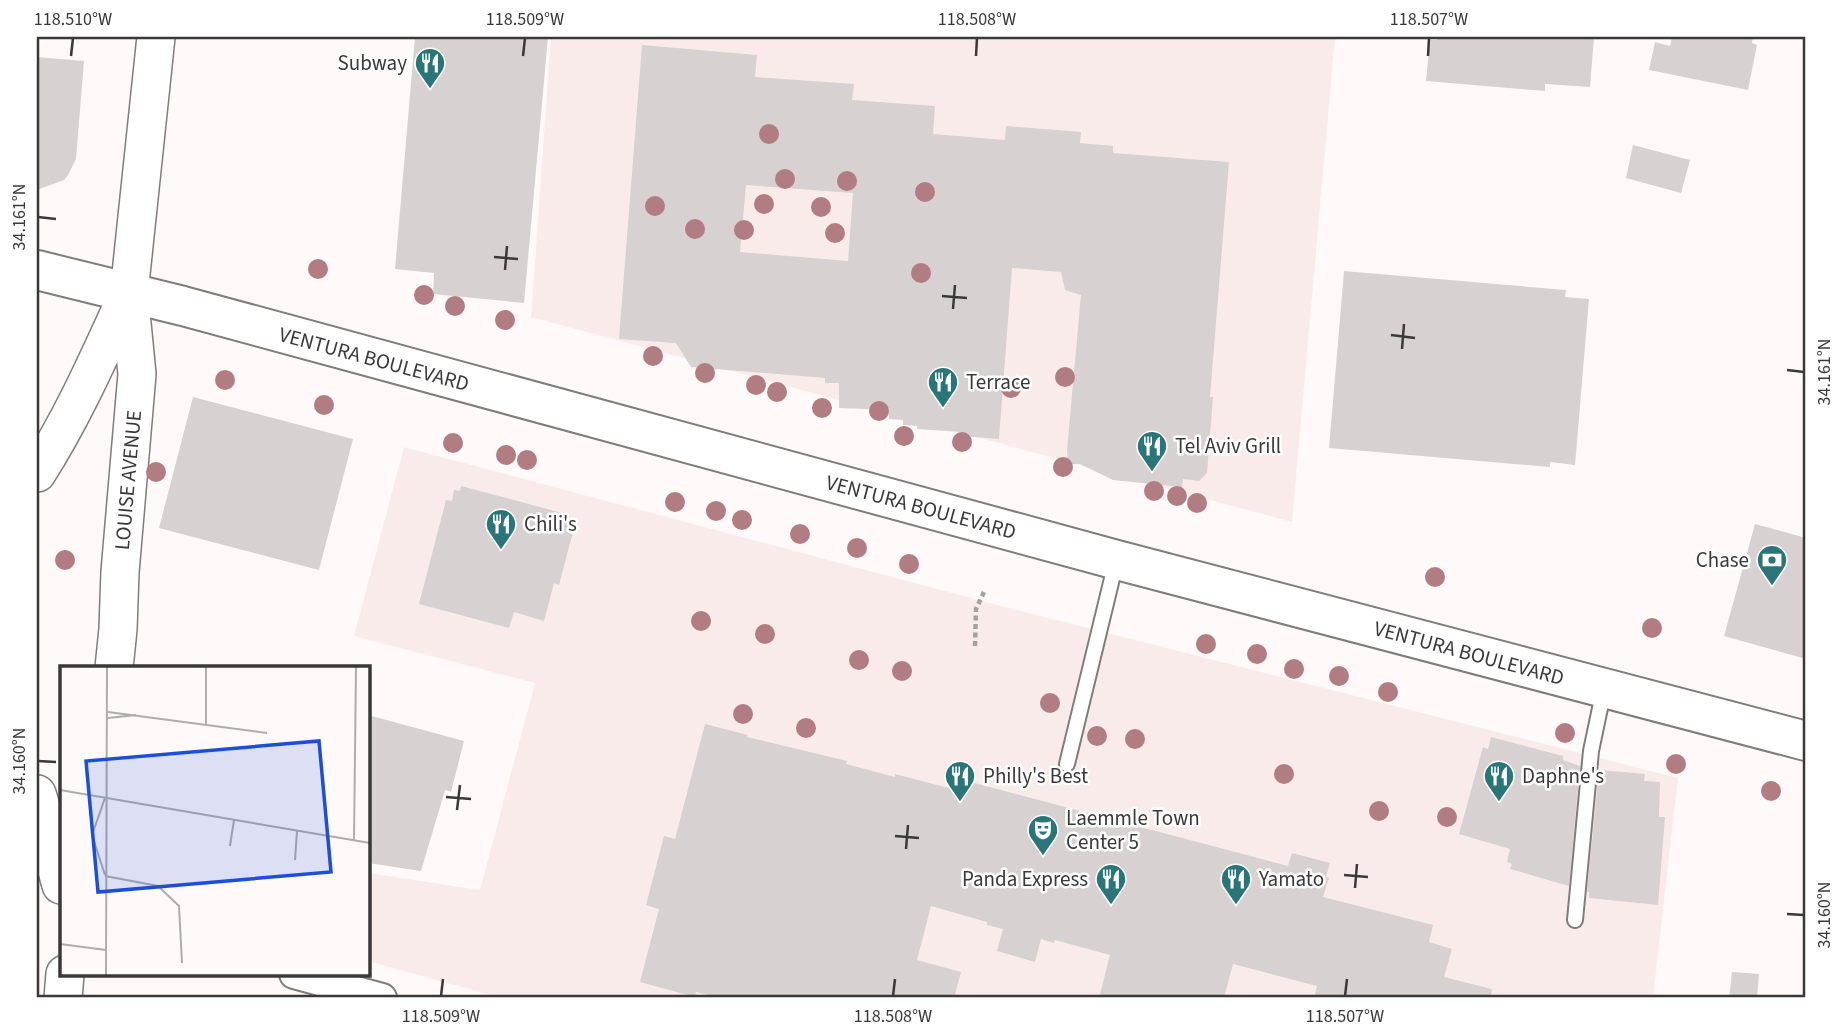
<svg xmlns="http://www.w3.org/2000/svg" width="1843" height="1035" viewBox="0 0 1843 1035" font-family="'Source Sans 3',sans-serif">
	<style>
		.built { fill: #faebeb }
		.building { fill: #d7d1d1; fill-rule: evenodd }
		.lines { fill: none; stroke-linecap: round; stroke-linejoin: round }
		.service-casing { stroke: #817c7c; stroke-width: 18 }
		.minor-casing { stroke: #817c7c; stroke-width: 32 }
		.tertiary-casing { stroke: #817c7c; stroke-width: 40 }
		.primary-casing { stroke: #817c7c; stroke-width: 42 }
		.path { stroke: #a5a1a1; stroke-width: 4.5; stroke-dasharray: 5 3.5; stroke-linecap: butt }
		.service { stroke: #fff; stroke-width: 14 }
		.minor { stroke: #fff; stroke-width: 28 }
		.tertiary { stroke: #fff; stroke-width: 37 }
		.primary { stroke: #fff; stroke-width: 38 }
		.tree { fill: #b17c82 }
		.ticks { fill: none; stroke: #3a3838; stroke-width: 2.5 }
		.labels { text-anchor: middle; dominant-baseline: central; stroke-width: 5; stroke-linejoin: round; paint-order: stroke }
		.poi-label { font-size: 21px; fill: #3a3838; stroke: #fff; text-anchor: start }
		.street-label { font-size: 21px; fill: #3a3838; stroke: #fff }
		.inset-road { fill: none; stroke: #b0acac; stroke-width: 2 }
		.view { fill: #1d4ed8; fill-opacity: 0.15; stroke: #1d4ed8; stroke-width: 3.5 }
		.inset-edge { fill: none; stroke: #3a3838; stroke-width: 3.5 }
		.neatline { fill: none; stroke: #3a3838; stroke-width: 2.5 }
		.ticks-label { font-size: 18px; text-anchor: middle; fill: #3a3838 }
	</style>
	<rect width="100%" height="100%" fill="#fff9f9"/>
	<!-- built -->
	<g class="built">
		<polygon points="551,37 1335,37 1292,522 531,317"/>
		<polygon points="404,447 986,602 1678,778 1653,998 501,998 368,961 368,873 480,890 535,683 354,636"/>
	</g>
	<!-- building -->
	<g class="building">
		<polygon points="415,37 548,37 524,303 433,294 434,273 395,269"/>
		<polygon points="1437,37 1594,37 1590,87 1545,84 1545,91 1426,81 1430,40 1437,40"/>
		<polygon points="1672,37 1753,37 1752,43 1757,45 1748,90 1649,70 1655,42 1670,46"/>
		<path d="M642 45 757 55 755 77 854 84 852 100 935 106 933 134 1005 140 1006 126 1081 132 1080 143 1113 146V153L1229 162 1210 397H1213L1207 473 1199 481 1183 479 1182 487 1113 480 1080 464H1068L1067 450 1081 295 1065 290 1061 272 1012 268 999 439 961 436 962 432 917 429V426L903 425V420L889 419V410L839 408V383H825V378L691 367 676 343 619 339ZM746 185 853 193 848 261 740 252Z"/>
		<polygon points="37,57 84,61 76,159 68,175 64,180 37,190"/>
		<polygon points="1633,145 1690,160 1681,193 1626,178"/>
		<polygon points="1344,271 1566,290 1565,297 1589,299 1575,465 1550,462 1550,467 1329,448"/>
		<polygon points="193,397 353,439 319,570 159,528"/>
		<polygon points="461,486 566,514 565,519 571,520 568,531 573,532 559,585 554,583 544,621 514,612 509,628 419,604 446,500 452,501 454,490 460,491"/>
		<polygon points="1755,524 1806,538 1806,659 1724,636"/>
		<polygon points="368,715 464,741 451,792 445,790 421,871 368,863"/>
		<polygon points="705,724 748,735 747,737 847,761 846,764 895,777 895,774 956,790 959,779 1288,866 1292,853 1330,863 1326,877 1329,878 1323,897 1433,925 1429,942 1452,949 1444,977 1492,989 1491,998 1314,998 1317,986 1233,964 1224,998 1099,998 1110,955 1055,940 1054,943 1041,939 1035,962 997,951 1003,929 987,925 987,922 931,906 917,960 961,972 954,998 720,998 696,992 695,997 640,982 659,909 646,905 664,836 675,839"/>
		<polygon points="1491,737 1563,756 1563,760 1580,766 1569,886 1510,869 1512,864 1507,862 1510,849 1459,834 1483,747 1488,749"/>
		<polygon points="1599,770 1645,774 1644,781 1660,782 1659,817 1665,817 1658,905 1589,898 1589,892 1587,892"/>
		<polygon points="1732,972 1759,974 1757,998 1729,998"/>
	</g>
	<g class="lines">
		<!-- service casing -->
		<g class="service-casing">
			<g id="service">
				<polyline points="1067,764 1116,562"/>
				<polyline points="1575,920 1591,751 1604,689"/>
			</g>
		</g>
		<!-- minor casing -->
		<g class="minor-casing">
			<polyline id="minor" points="294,974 382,998"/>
		</g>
		<!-- tertiary casing -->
		<g class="tertiary-casing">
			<g id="tertiary">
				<path d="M37 473C73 417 100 355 128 294"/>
				<polyline points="114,668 118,629 120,572 137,374 129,293 156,37"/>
				<path d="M37 794C47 823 52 855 61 885"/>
				<polyline points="63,998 65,974"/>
			</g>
		</g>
		<!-- primary casing -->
		<g class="primary-casing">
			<polyline id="primary" points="37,270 183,306 1117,560 1806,741"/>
		</g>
		<!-- path -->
		<polyline class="path" points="975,646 976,609 984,592"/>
		<!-- service -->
		<use href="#service" class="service"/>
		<!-- minor -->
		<use href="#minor" class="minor"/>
		<!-- tertiary -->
		<use href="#tertiary" class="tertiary"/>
		<!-- primary -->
		<use href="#primary" class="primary"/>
	</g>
	<!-- trees -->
	<g class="tree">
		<circle cx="769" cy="134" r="10"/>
		<circle cx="785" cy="179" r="10"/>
		<circle cx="847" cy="181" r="10"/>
		<circle cx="925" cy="192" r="10"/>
		<circle cx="764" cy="204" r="10"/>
		<circle cx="655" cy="206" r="10"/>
		<circle cx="821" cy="207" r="10"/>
		<circle cx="695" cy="229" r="10"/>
		<circle cx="744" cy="230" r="10"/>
		<circle cx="835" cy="233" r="10"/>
		<circle cx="318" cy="269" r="10"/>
		<circle cx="921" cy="273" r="10"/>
		<circle cx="424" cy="295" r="10"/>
		<circle cx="455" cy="306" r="10"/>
		<circle cx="505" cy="320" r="10"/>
		<circle cx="653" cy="356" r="10"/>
		<circle cx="705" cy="373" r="10"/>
		<circle cx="1065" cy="377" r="10"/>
		<circle cx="225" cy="380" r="10"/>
		<circle cx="756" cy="385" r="10"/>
		<circle cx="1011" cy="388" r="10"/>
		<circle cx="777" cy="392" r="10"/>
		<circle cx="324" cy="405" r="10"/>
		<circle cx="822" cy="408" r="10"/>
		<circle cx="879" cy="411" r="10"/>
		<circle cx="904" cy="436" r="10"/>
		<circle cx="962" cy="442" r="10"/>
		<circle cx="453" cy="443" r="10"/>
		<circle cx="506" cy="455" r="10"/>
		<circle cx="527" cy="460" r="10"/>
		<circle cx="1063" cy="467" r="10"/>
		<circle cx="156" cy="472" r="10"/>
		<circle cx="1154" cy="491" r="10"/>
		<circle cx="1177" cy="496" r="10"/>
		<circle cx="675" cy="502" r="10"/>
		<circle cx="1197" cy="503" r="10"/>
		<circle cx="716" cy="511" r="10"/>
		<circle cx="742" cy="520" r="10"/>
		<circle cx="800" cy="534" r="10"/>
		<circle cx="857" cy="548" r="10"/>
		<circle cx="65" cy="560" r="10"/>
		<circle cx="909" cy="564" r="10"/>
		<circle cx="1435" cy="577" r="10"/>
		<circle cx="701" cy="621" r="10"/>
		<circle cx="1652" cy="628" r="10"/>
		<circle cx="765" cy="634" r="10"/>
		<circle cx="1206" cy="644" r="10"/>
		<circle cx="1257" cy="654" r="10"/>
		<circle cx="859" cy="660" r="10"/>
		<circle cx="1294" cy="669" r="10"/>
		<circle cx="902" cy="671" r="10"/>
		<circle cx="1339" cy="676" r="10"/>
		<circle cx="1388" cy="692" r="10"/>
		<circle cx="1050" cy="703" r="10"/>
		<circle cx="743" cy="714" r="10"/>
		<circle cx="806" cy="728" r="10"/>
		<circle cx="1565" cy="733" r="10"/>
		<circle cx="1097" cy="736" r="10"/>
		<circle cx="1135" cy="739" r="10"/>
		<circle cx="1676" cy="764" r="10"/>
		<circle cx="1284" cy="774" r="10"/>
		<circle cx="1771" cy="791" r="10"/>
		<circle cx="1379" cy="811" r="10"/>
		<circle cx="1447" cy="817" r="10"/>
	</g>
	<!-- ticks -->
	<path class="ticks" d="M71 56 73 38M523 56 525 38M976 56 977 38M1428 56 1429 38M38 217 56 219M494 257 518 259M505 270 507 246M942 296 967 298M953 309 955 285M1391 335 1415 338M1402 349 1404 324M1787 370 1804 372M38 761 56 762M446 797 471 799M457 810 460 785M895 836 919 838M906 849 908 825M1344 875 1368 877M1355 888 1357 864M1787 914 1804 915M441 996 443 979M893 996 895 979M1345 996 1347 979"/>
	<!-- icons -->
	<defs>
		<g id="restaurant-pin" transform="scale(1.575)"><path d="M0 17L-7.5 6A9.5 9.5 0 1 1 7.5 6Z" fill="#2a7578" stroke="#fff"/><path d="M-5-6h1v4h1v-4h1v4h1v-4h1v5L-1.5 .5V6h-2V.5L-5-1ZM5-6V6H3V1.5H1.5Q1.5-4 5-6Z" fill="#fff"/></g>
		<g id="bank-pin" transform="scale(1.575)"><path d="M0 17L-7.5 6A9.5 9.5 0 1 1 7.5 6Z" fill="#2a7578" stroke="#fff"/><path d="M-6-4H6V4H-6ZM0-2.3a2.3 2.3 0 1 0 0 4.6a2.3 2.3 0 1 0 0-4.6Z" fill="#fff"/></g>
		<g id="theatre-pin" transform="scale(1.575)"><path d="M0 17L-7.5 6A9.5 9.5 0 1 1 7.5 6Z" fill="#2a7578" stroke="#fff"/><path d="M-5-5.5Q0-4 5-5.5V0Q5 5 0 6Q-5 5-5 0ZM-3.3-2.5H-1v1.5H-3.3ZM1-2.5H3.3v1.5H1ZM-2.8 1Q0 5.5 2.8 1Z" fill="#fff"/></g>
	</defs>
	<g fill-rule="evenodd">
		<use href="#restaurant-pin" x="430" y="63"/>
		<use href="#restaurant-pin" x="943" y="382"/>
		<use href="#restaurant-pin" x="1152" y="446"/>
		<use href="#restaurant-pin" x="501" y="524"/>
		<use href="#bank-pin" x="1772" y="560"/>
		<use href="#restaurant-pin" x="960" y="776"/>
		<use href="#restaurant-pin" x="1499" y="776"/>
		<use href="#theatre-pin" x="1043" y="830"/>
		<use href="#restaurant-pin" x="1111" y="879"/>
		<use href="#restaurant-pin" x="1236" y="879"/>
	</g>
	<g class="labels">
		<!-- poi labels -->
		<g class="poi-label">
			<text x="407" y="63" text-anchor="end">Subway</text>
			<text x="966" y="382">Terrace</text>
			<text x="1175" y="446">Tel Aviv Grill</text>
			<text x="524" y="524">Chili's</text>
			<text x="1749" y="560" text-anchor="end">Chase</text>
			<text x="983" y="776">Philly's Best</text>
			<text x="1522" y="776">Daphne's</text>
			<text x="1066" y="818">Laemmle Town<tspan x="1066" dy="24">Center 5</tspan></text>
			<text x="1088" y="879" text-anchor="end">Panda Express</text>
			<text x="1259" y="879">Yamato</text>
		</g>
		<!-- street labels -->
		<g class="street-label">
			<text transform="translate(374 359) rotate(15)">VENTURA BOULEVARD</text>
			<text transform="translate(128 480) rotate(-85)">LOUISE AVENUE</text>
			<text transform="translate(921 507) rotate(15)">VENTURA BOULEVARD</text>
			<text transform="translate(1469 653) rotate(15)">VENTURA BOULEVARD</text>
		</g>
	</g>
	<!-- overview -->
	<g transform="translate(60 666)">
		<rect width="310" height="310" fill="#fff9f9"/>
		<path class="inset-road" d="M146 1V59M48 46 207 67M48 52 76 49M0 124 310 177M294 174 296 1M170 180 174 154M235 194 237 165M45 209 32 169 45 132M45 210 98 220 119 240 122 297M0 278 46 284M46 309 47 1"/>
		<path class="view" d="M259 75 271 206 38 226 26 95Z"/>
		<rect width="310" height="310" class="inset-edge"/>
	</g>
	<!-- border -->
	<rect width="1843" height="1035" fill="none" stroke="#ffffff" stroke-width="77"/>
	<rect x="38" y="38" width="1766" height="958" class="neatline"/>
	<g class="ticks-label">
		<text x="73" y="25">118.510°W</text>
		<text x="525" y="25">118.509°W</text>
		<text x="977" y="25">118.508°W</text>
		<text x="1429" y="25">118.507°W</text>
		<text transform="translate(19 217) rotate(-90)" y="6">34.161°N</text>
		<text transform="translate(1824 372) rotate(-90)" y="6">34.161°N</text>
		<text transform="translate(19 761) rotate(-90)" y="6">34.160°N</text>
		<text transform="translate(1824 915) rotate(-90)" y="6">34.160°N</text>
		<text x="441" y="1022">118.509°W</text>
		<text x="893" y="1022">118.508°W</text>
		<text x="1345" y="1022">118.507°W</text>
	</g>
</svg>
